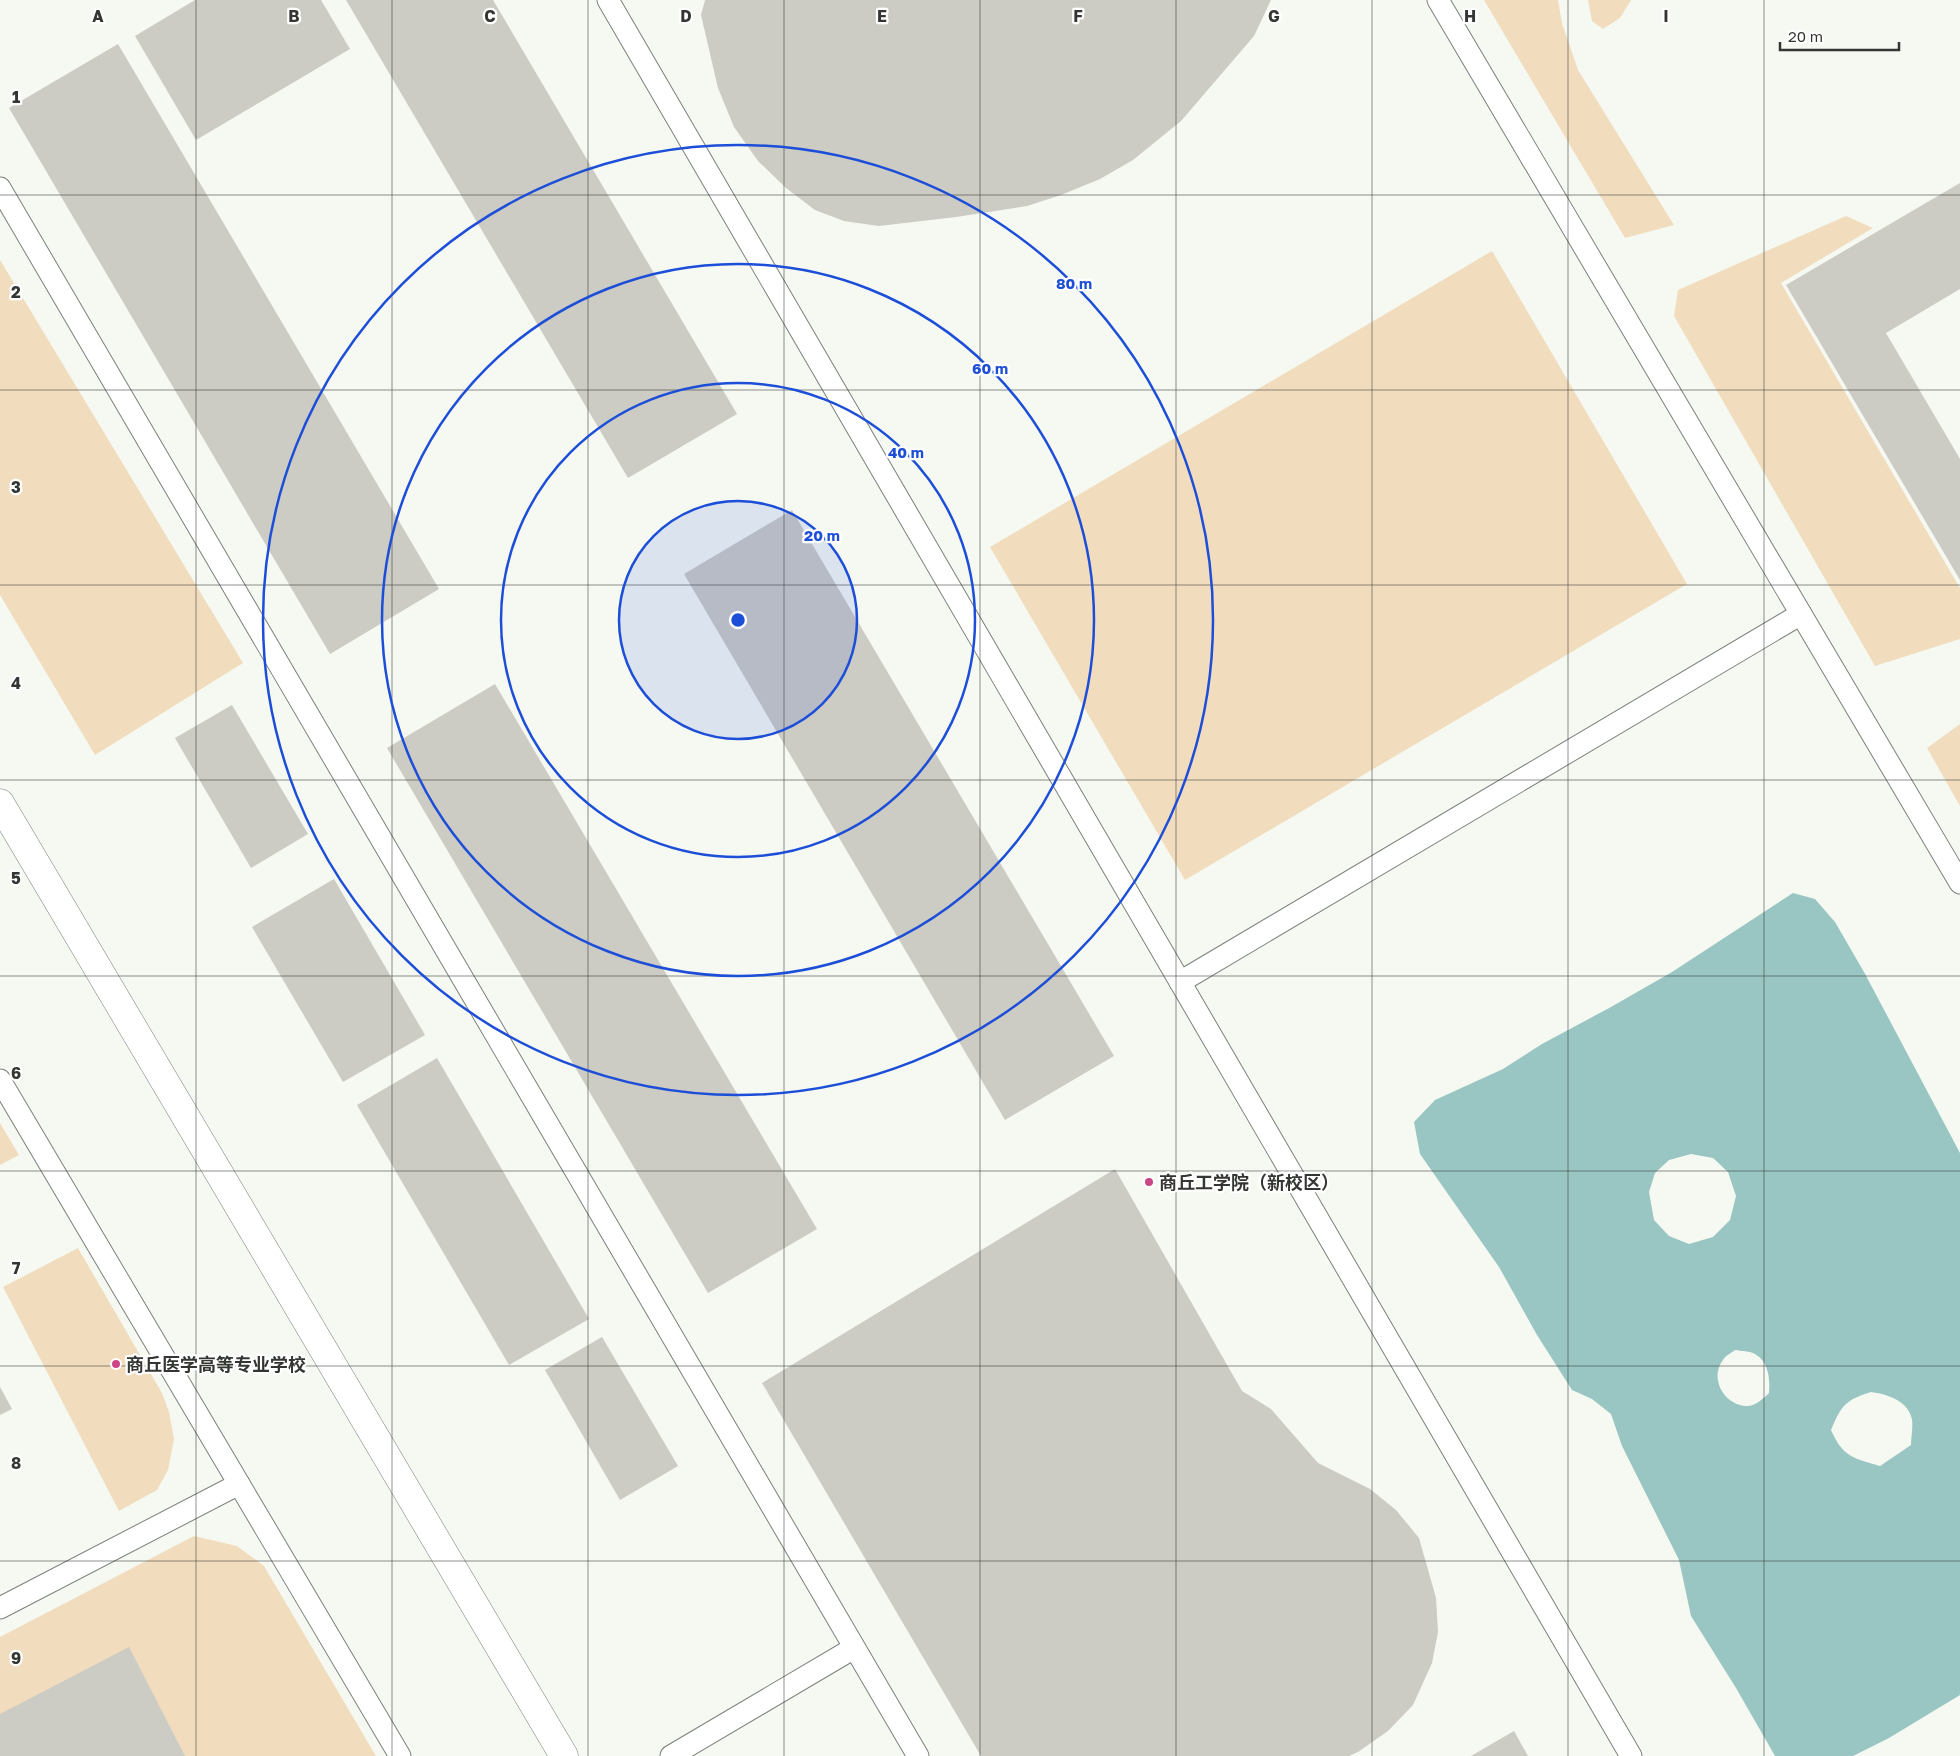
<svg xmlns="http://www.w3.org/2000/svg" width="1960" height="1756" viewBox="0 0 1960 1756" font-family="'Golos Text','Noto Sans SC',sans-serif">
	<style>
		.green { fill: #f1ddbe }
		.water { fill: #99c6c2; fill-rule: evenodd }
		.building { fill: #cccbc4 }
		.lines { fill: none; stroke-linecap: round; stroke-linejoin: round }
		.lane-casing { stroke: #7d817b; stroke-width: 23 }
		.secondary-casing { stroke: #7d817b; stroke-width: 29 }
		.lane { stroke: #fff; stroke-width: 21 }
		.secondary { stroke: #fff; stroke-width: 28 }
		.grid { fill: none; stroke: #343633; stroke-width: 1; stroke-opacity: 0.55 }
		.ring { fill: none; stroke: #1d4ed8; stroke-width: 2.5 }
		.poi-dot { fill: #cc4686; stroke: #fff; stroke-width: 2 }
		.labels { text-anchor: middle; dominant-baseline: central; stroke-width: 4.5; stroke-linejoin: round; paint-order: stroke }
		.poi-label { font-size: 18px; font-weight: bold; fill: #343633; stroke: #fff; text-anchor: start }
		.grid-label { font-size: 16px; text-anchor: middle; font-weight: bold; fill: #343633; stroke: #fff; stroke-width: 4.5; stroke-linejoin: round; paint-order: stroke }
		.centre { fill: #1d4ed8; stroke: #fff; stroke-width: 2.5 }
		.ring-label { font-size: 15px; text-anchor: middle; font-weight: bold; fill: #1d4ed8; stroke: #fff; stroke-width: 4.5; stroke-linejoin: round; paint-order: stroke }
	</style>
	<rect width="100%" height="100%" fill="#f5f9f2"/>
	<!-- green -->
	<g class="green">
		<polygon points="1484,0 1558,0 1562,23 1578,70 1674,225 1625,238"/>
		<polygon points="1588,0 1631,0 1620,18 1603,29 1592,21"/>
		<polygon points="1846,216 1873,228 1781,283 1960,588 1960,639 1875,666 1674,316 1678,290"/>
		<polygon points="1492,251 1687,584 1185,880 990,547"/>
		<polygon points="0,260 243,663 95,755 0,595"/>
		<polygon points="1960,724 1960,806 1927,748"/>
		<polygon points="0,1123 19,1155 0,1165"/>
		<polygon points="78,1248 162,1393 169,1412 174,1439 168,1470 157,1490 119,1511 3,1287"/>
		<polygon points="194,1536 237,1546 264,1566 376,1756 0,1756 0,1637"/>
	</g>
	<!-- water -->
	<path class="water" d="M1793 893 1815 899 1835 922 1864 972 1960 1153V1695L1889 1738 1853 1756H1775L1736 1688 1691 1616 1679 1560 1622 1446 1611 1414 1592 1399 1572 1390 1537 1335 1499 1267 1420 1154 1414 1122 1435 1100 1503 1069 1542 1044 1611 1007 1672 972ZM1691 1154 1713 1158 1728 1172 1736 1196 1730 1220 1713 1237 1689 1244 1669 1236 1654 1220 1649 1192 1655 1173 1669 1160ZM1735 1350C1741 1351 1750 1351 1755 1354 1769 1362 1770 1379 1769 1393 1763 1399 1754 1407 1746 1406 1724 1405 1709 1378 1723 1360 1725 1356 1731 1353 1735 1350ZM1871 1392C1886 1394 1906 1400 1911 1416 1914 1423 1911 1437 1911 1445L1880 1466C1853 1458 1843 1457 1831 1430 1842 1404 1846 1400 1871 1392Z"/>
	<!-- building -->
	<g class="building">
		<polygon points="195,0 321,0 350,49 196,140 135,36"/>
		<polygon points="346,0 493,0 737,414 628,478"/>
		<polygon points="705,0 1271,0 1254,36 1181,121 1133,160 1100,179 1061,195 1027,206 956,217 879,226 844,221 815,210 786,188 758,161 734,127 718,88 701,15"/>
		<polygon points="118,44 439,589 330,654 9,108"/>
		<polygon points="1960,183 1960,289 1886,333 1960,459 1960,580 1786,285"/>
		<polygon points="792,510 1114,1056 1005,1120 684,574"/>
		<polygon points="495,684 817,1229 708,1293 387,748"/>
		<polygon points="232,705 308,834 251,868 175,738"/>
		<polygon points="334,879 425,1035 343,1082 252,927"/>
		<polygon points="437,1058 589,1319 509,1365 357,1105"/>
		<polygon points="1115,1169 1242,1391 1271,1409 1318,1463 1370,1489 1396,1510 1419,1538 1436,1598 1438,1632 1432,1663 1413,1705 1388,1731 1358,1752 1349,1756 981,1756 762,1383"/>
		<polygon points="602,1337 678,1466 620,1500 545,1370"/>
		<polygon points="0,1387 12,1409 0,1415"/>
		<polygon points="129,1647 185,1756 0,1756 0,1714"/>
		<polygon points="1514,1731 1528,1756 1471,1756"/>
	</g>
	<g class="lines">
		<!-- lane casing -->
		<g class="lane-casing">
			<g id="lane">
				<polyline points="608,0 1631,1756"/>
				<polyline points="1438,0 1960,883"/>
				<polyline points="0,188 918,1756"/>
				<polyline points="1180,982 1801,614"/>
				<polyline points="0,1080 400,1756"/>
				<polyline points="0,1608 239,1484"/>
				<polyline points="671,1756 854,1648"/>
			</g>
		</g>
		<!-- secondary casing -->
		<g class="secondary-casing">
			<polyline id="secondary" points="0,803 564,1756"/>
		</g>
		<!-- lane -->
		<use href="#lane" class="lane"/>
		<!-- secondary -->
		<use href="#secondary" class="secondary"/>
	</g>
	<!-- grid -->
	<path class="grid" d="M196 0V1756M392 0V1756M588 0V1756M784 0V1756M980 0V1756M1176 0V1756M1372 0V1756M1568 0V1756M1764 0V1756M0 195H1960M0 390H1960M0 585H1960M0 780H1960M0 976H1960M0 1171H1960M0 1366H1960M0 1561H1960"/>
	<!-- distance rings -->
	<circle cx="738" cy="620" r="119" fill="#1d4ed8" fill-opacity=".12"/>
	<g class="ring">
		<circle cx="738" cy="620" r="119"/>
		<circle cx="738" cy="620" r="237"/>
		<circle cx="738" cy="620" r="356"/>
		<circle cx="738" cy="620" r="475"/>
	</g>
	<!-- markers -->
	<g class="poi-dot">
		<circle cx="1149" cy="1182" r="5"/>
		<circle cx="116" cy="1364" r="5"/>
	</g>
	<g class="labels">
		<!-- poi labels -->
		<g class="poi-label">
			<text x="1159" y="1182">商丘工学院（新校区）</text>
			<text x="126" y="1364">商丘医学高等专业学校</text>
		</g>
	</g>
	<g class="grid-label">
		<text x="98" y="22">A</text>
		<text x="294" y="22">B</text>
		<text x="490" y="22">C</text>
		<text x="686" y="22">D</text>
		<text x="882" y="22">E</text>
		<text x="1078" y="22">F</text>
		<text x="1274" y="22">G</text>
		<text x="1470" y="22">H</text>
		<text x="1666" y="22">I</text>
		<text x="16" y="103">1</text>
		<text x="16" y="298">2</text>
		<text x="16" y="493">3</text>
		<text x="16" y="689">4</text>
		<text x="16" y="884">5</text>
		<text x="16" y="1079">6</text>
		<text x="16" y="1274">7</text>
		<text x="16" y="1469">8</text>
		<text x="16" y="1664">9</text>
	</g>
	<circle cx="738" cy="620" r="8" class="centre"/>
	<g class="ring-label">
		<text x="1074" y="289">80 m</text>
		<text x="990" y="374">60 m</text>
		<text x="906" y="458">40 m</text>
		<text x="822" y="541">20 m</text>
	</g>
	<!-- scale -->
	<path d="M1780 42v8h119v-8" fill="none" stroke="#343633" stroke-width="2.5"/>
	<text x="1788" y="42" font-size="15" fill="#343633" stroke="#ffffff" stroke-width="4" paint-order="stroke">20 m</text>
</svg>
